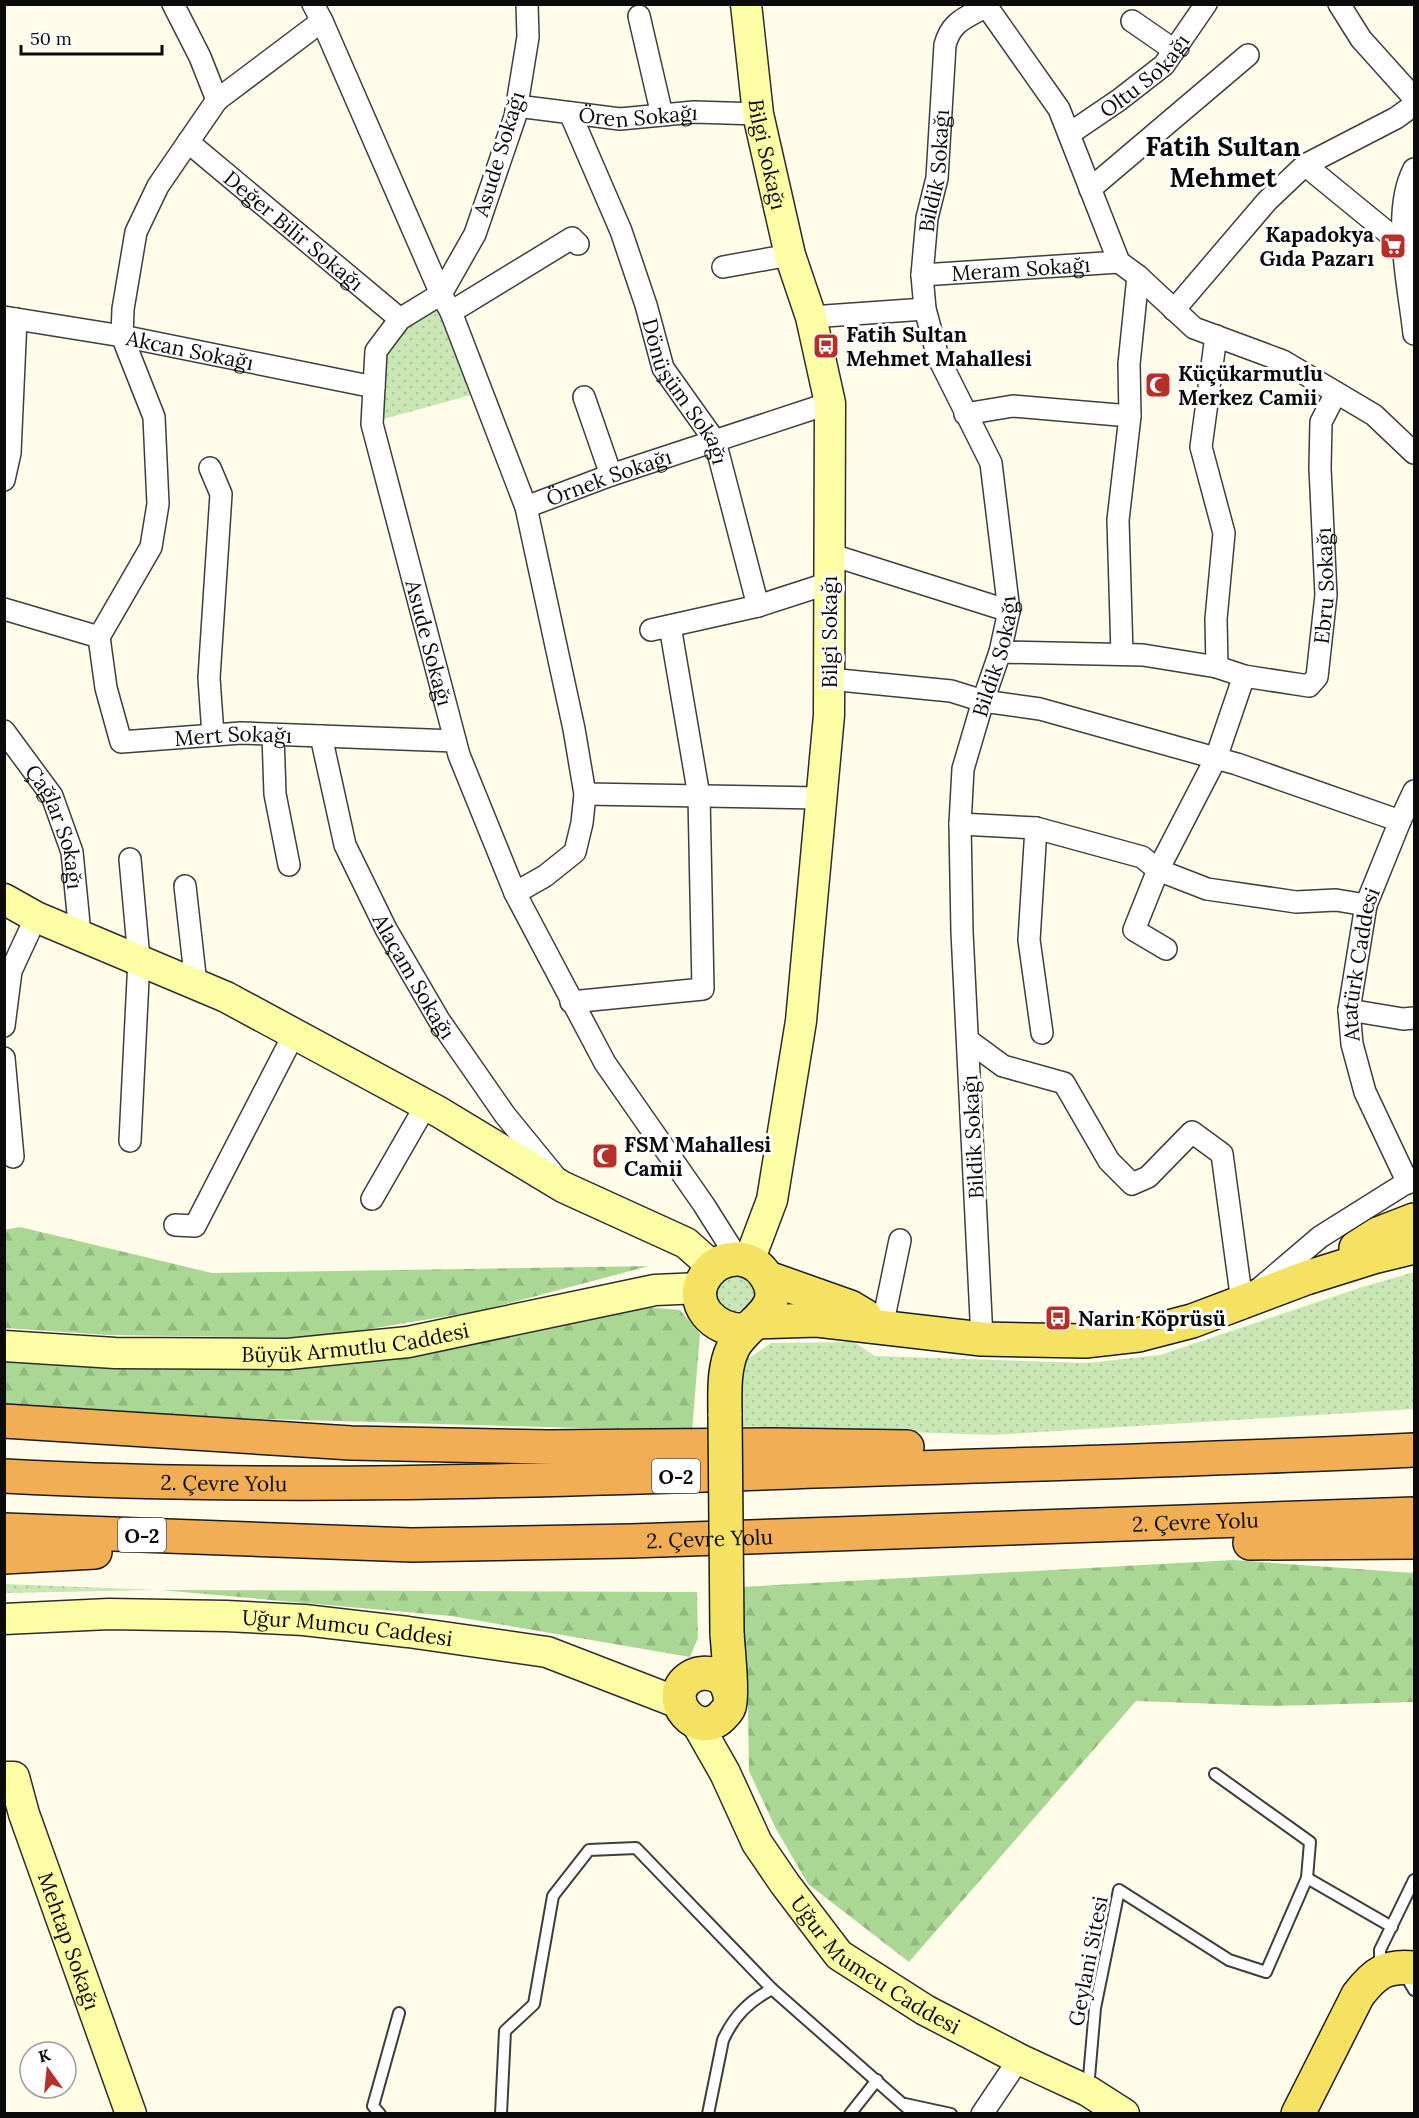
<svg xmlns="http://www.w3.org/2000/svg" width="1419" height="2118" viewBox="0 0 1419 2118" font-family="Lora,serif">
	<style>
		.grass { fill: url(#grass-dots) }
		.forest { fill: url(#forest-firs) }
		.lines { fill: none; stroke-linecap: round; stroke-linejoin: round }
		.lane-casing { stroke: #3e3e3e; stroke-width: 14 }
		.street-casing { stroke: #3e3e3e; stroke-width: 24 }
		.secondary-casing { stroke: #2d2d2d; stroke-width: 33 }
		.primary-casing { stroke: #1c1c1c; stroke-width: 36 }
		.highway-casing { stroke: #1c1c1c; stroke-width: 36 }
		.lane { stroke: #fff; stroke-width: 10 }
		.street { stroke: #fff; stroke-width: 21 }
		.secondary { stroke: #fdfda6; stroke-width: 30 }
		.primary { stroke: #f5e263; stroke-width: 33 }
		.highway { stroke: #f1ae55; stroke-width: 33 }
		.primary-bridge-casing { stroke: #1c1c1c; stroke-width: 36; stroke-linecap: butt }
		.primary-bridge { stroke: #f5e263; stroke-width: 33 }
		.labels { text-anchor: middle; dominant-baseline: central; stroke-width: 6; stroke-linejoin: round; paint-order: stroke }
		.shield { fill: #fff; stroke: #545454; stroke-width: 1.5 }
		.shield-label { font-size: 20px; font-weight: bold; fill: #0b0b0b }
		.street-label { font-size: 21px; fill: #0b0b0b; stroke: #fff }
		.poi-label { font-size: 21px; font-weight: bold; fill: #0b0b0b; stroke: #fff; text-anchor: start }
		.district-label { font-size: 27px; font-weight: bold; fill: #0b0b0b; stroke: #fff }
	</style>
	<defs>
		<pattern id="grass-dots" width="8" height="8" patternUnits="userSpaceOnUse" patternTransform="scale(1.5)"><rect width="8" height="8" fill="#c9e7b5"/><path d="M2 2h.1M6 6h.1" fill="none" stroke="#abc59a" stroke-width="1.8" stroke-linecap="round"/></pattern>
		<pattern id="forest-firs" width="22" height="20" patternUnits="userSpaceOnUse" patternTransform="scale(1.5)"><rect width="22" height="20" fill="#abd795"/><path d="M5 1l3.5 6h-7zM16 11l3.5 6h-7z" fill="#92b77f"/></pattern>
	</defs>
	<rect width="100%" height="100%" fill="#fffdea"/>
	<!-- grass -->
	<g class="grass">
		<polygon points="434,304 475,394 380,420 385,353 410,318"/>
		<polygon points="1414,1272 1414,1409 993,1435 737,1426 739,1365 771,1343 854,1342 875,1356 1087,1363 1160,1355 1359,1288"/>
		<circle cx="735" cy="1293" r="19"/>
		<polygon points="5,1584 160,1590 5,1593"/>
	</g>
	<!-- forest -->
	<g class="forest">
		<polygon points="20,1227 212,1273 649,1266 484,1310 315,1338 108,1335 5,1328 4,1230"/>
		<polygon points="645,1307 680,1310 700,1334 692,1431 78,1414 5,1407 4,1357 180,1367"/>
		<polygon points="1233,1560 1414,1573 1414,1702 1274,1706 1136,1701 909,1962 808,1884 775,1827 749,1771 748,1710 741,1587"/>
		<polygon points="160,1590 697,1592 698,1638 690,1657 451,1616"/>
	</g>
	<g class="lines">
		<!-- lane casing -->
		<g class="lane-casing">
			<g id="lane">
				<polyline points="1307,1878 1392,1927"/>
				<polyline points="1380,1969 1380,1950 1414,1880"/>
				<polyline points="1404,1973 1414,1990"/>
				<polyline points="1088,2089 1095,2008 1119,1890 1229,1960 1266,1972 1307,1878 1310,1842 1215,1774"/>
				<polyline points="905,2104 951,2114"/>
				<polyline points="380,2114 373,2106 399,2013"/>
				<polyline points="501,2114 505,2031 534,2004 553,1896 589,1850 636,1848 772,1989 914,2114"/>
				<path d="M708 2114 723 2040C734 2016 749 2001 772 1989"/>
				<polyline points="850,2114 877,2080"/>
			</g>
		</g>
		<!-- street casing -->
		<g class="street-casing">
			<g id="street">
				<polyline points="313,4 322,21 441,294 451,312 526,507 574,729 585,794 582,823 575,852 545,876 515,893"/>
				<path id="s1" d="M527 4 528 37 515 117 475 234 441 294 400 319 376 351 372 424 459 755 515 893 605 1063 704 1205 738 1259"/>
				<polyline points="985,4 1059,109 1119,262 1138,276 1194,328 1283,361 1374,415 1414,453"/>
				<polyline points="1339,4 1361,39 1414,98"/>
				<polyline points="639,16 662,115"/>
				<polyline points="1132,21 1174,50"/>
				<polyline points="217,100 322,21"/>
				<path id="s2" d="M517 106 620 119 694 112 758 114"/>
				<path id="s3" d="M570 113 621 231 646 305 663 368 715 441 758 606 829 583"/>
				<path id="s4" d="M1069 134 1119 100 1164 65 1206 4"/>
				<path id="s5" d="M188 142 400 319"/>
				<polyline points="1305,165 1404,246"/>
				<path d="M1414 169C1391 212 1409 286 1414 334"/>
				<polyline points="1090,189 1248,55"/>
				<polyline points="723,267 790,255"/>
				<path id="s6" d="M922 275 1119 262"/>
				<polyline points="1174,310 1267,201 1305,165 1396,118 1414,105"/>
				<polyline points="451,312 572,238 578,244"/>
				<path id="s7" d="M4 317 122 336 374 387"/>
				<polyline points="811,317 925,309"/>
				<polyline points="584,397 611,475"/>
				<polyline points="965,414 1013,406 1130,416 1118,520 1122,654"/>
				<polyline points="1130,416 1129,364 1138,276"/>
				<polyline points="210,468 221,494 209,678 213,735"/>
				<polyline points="4,480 10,453 16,319"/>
				<path id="s8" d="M526 507 611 475 830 403"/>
				<polyline points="829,554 1009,611"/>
				<polyline points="4,609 99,637"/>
				<polyline points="651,630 758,606"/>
				<polyline points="99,637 151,547 158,504 154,417 122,336 123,309 136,232 158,186 217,100 200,57 173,4"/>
				<path id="s9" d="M99 637 106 688 121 742 241 733 455 741"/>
				<polyline points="1000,652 1143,655 1217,667 1216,619 1224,533 1201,447 1216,336"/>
				<path id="s10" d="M1217 667 1244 676 1309 686 1317 677 1326 595 1320 468 1321 422 1336 393"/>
				<polyline points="829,679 951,691 983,701 1040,709 1237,764 1400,821"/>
				<path id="s11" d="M4 731 52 796 72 852 80 934"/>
				<polyline points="273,735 275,794 289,865"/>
				<path id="s12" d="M321 736 345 845 386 929 439 1020 505 1115 554 1175"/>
				<polyline points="585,794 820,798"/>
				<polyline points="960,824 1036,828 1142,857 1158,870 1207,889 1296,902 1336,900 1366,905"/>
				<polyline points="1036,828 1029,940 1042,1033"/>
				<polyline points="185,886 196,984"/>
				<polyline points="1166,949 1134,930 1158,870 1216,758 1244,676"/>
				<polyline points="571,1002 703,989 699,796 670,626"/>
				<polyline points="1349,1010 1403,1019 1414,1018"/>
				<polyline points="4,1026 11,971 36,917"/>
				<polyline points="969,1041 1003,1066 1064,1083 1109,1161 1132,1184 1148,1177 1192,1132 1222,1154 1242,1302"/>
				<polyline points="4,1058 13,1157"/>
				<polyline points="130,1141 139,959 130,859"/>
				<path id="s13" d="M1408 1183 1365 1092 1352 1044 1349 1010 1366 905 1400 821 1414 791"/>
				<polyline points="372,1199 426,1105"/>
				<polyline points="175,1225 195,1226 294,1034"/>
				<polyline points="1259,1289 1320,1237 1414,1178"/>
				<polyline points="882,1327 900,1240"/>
				<path id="s14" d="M982 1339 962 932 960 824 963 769 983 701 1000 652 1009 611 991 463 938 357 925 309 922 275 927 218 937 178 945 45C951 22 965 18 985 7"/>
				<polyline points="982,2114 1019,2059"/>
			</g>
		</g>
		<!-- secondary casing -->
		<g class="secondary-casing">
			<g id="secondary">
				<path id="s15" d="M746 4 758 114 790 255 811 317 830 403 829 715 801 1021 772 1200 749 1261"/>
				<polyline points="4,899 36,917 226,997 439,1112 563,1187 686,1243 713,1267"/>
				<path id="s16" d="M4 1346 115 1353 288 1354 408 1342 655 1290 701 1288"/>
				<path id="s17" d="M4 1619 109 1614 226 1616 304 1620 408 1632 547 1652 679 1703"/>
				<path id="s18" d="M696 1722 725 1773 757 1843 785 1884 839 1955 925 2010 1019 2059 1088 2091 1124 2114"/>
				<path id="s19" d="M4 1777H14L24 1814 131 2114"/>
			</g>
		</g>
		<!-- primary casing -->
		<g class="primary-casing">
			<g id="primary">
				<polyline points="1356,1248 1378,1234 1414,1220"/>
				<polyline points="768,1278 850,1307 865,1316"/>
				<polyline points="758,1322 817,1320 982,1339 1085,1341 1138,1335 1192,1321 1306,1278 1373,1257 1414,1247"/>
				<path d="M725 1416C725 1393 723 1369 733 1348 746 1321 791 1309 763 1272 757 1264 745 1258 735 1259 723 1260 714 1264 707 1274 685 1302 715 1333 746 1330"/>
				<path d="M727 1633C728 1649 733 1695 729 1707 729 1709 725 1713 724 1714 699 1744 659 1697 691 1677 701 1671 717 1672 725 1682 727 1685 729 1691 730 1695"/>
				<path d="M1298 2114 1358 1995C1375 1973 1386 1965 1414 1968"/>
			</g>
		</g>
		<!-- highway casing -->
		<g class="highway-casing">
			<g id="highway">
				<polyline points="4,1421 351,1443 548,1447 773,1445 907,1447"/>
				<path id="s20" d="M4 1476C266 1490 529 1481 791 1472 999 1465 1207 1460 1414 1450"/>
				<path id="s21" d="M4 1530 412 1545 631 1541 1414 1514"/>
				<polyline points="1250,1543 1414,1542"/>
				<polyline points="4,1557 95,1552"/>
			</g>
		</g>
		<!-- lane -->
		<use href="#lane" class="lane"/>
		<!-- street -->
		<use href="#street" class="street"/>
		<!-- secondary -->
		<use href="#secondary" class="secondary"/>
		<!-- primary -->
		<use href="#primary" class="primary"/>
		<!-- highway -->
		<use href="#highway" class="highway"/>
		<!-- primary-bridge casing -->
		<g class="primary-bridge-casing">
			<polyline id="primary-bridge" points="725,1416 727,1633"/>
		</g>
		<!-- primary-bridge -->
		<use href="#primary-bridge" class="primary-bridge"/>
	</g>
	<!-- icons -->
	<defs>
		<g id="supermarket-square" transform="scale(1.35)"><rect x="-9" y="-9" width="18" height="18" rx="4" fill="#b73027" stroke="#fff"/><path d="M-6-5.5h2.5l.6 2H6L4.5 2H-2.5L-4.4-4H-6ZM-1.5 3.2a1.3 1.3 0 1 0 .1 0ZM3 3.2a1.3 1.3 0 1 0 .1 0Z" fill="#fff"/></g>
		<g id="bus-square" transform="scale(1.35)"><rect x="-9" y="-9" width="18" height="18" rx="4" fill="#b73027" stroke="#fff"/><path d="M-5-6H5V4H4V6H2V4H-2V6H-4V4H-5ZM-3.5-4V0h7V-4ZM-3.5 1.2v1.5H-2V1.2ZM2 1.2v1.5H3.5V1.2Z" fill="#fff"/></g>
		<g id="mosque-square" transform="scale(1.35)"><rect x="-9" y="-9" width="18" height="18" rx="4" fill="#b73027" stroke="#fff"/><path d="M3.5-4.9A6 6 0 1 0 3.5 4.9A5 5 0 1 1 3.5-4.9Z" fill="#fff"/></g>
	</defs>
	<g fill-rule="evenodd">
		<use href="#supermarket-square" x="1393" y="246"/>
		<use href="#bus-square" x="826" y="346"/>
		<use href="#mosque-square" x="1158" y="385"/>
		<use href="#mosque-square" x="605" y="1156"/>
		<use href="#bus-square" x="1058" y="1318"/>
	</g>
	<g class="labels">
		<!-- shield labels -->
		<g class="shield">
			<rect x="652" y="1459" width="48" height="34" rx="4.5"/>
			<rect x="118" y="1518" width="48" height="34" rx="4.5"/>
		</g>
		<g class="shield-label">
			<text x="676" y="1476">O-2</text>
			<text x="142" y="1535">O-2</text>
		</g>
		<!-- street labels -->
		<g class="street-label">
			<text stroke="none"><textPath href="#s4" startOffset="96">Oltu Sokağı</textPath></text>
			<text stroke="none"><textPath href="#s2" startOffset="122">Ören Sokağı</textPath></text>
			<text transform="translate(499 154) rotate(-73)">Asude Sokağı</text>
			<text stroke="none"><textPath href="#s15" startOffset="152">Bilgi Sokağı</textPath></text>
			<text stroke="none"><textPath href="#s14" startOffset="1192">Bildik Sokağı</textPath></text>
			<text stroke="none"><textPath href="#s5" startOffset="138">Değer Bilir Sokağı</textPath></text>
			<text stroke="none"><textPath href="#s6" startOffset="99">Meram Sokağı</textPath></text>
			<text stroke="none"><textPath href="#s7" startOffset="189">Akcan Sokağı</textPath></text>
			<text stroke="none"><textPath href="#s3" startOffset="303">Dönüşüm Sokağı</textPath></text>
			<text stroke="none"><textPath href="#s8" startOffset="88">Örnek Sokağı</textPath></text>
			<text stroke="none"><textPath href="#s10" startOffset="198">Ebru Sokağı</textPath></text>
			<text transform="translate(829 632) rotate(-90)">Bilgi Sokağı</text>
			<text stroke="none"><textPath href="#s1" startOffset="694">Asude Sokağı</textPath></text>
			<text stroke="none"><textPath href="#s14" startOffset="688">Bildik Sokağı</textPath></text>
			<text stroke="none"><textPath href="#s9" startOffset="220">Mert Sokağı</textPath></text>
			<text stroke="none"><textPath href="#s11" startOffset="111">Çağlar Sokağı</textPath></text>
			<text stroke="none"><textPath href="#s13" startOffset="231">Atatürk Caddesi</textPath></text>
			<text stroke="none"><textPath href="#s12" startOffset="260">Alaçam Sokağı</textPath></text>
			<text transform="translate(973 1137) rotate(-93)">Bildik Sokağı</text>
			<text stroke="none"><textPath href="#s16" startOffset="352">Büyük Armutlu Caddesi</textPath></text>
			<text stroke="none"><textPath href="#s20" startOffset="220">2. Çevre Yolu</textPath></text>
			<text stroke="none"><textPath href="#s21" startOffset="1192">2. Çevre Yolu</textPath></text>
			<text stroke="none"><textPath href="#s21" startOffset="706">2. Çevre Yolu</textPath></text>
			<text stroke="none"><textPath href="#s17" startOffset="344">Uğur Mumcu Caddesi</textPath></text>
			<text stroke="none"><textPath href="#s19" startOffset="183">Mehtap Sokağı</textPath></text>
			<text stroke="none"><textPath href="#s18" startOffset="309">Uğur Mumcu Caddesi</textPath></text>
			<text transform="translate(1088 1961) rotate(-79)">Geylani Sitesi</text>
		</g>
		<!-- poi labels -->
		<g class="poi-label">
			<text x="1374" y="234" text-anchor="end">Kapadokya<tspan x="1374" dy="24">Gıda Pazarı</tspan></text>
			<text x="846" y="334">Fatih Sultan<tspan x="846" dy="24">Mehmet Mahallesi</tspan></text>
			<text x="1178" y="373">Küçükarmutlu<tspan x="1178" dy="24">Merkez Camii</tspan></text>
			<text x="624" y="1144">FSM Mahallesi<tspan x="624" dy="24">Camii</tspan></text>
			<text x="1078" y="1318">Narin Köprüsü</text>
		</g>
		<!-- district labels -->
		<g class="district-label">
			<text x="1223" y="146">Fatih Sultan<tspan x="1223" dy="31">Mehmet</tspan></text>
		</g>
	</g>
	<!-- border -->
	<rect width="1419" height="2118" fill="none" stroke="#0b0b0b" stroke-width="12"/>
	<!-- north arrow -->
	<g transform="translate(48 2070) rotate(345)"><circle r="28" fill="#ffffff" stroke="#9d9d9d" stroke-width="1.5"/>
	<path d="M0-4.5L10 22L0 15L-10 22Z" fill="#b73027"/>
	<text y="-9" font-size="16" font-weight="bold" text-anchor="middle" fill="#0b0b0b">K</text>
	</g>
	<!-- scale -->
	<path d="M21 45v9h141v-9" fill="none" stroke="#0b0b0b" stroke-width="3"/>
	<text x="30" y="45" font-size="18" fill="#0b0b0b" stroke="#ffffff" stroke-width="4.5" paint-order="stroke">50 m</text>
</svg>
